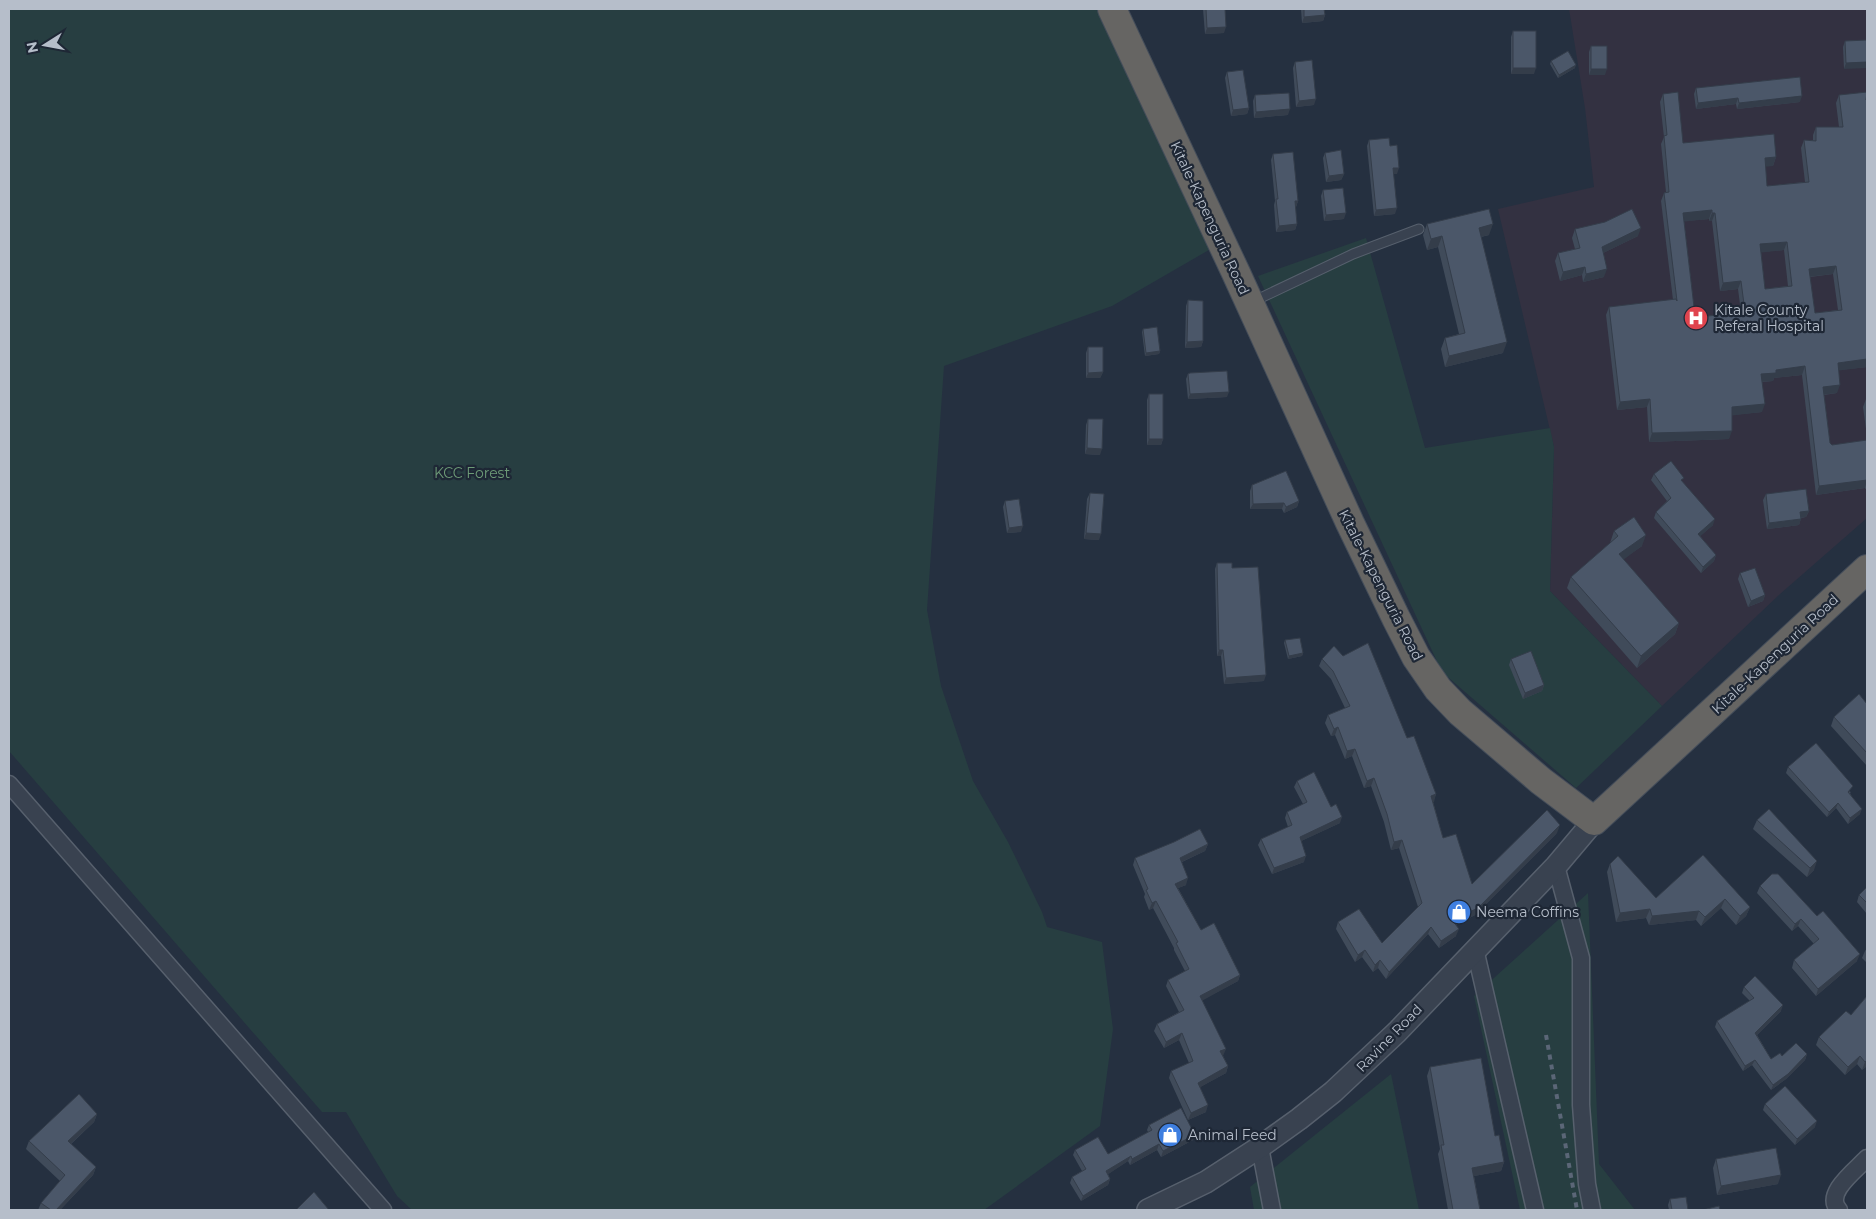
<svg xmlns="http://www.w3.org/2000/svg" width="1876" height="1219" viewBox="0 0 1876 1219" font-family="Montserrat,sans-serif">
	<style>
		.medical { fill: #333141 }
		.green { fill: #273e41 }
		.lines { fill: none; stroke-linecap: round; stroke-linejoin: round }
		.service-casing { stroke: #57606d; stroke-width: 11 }
		.minor-casing { stroke: #57606d; stroke-width: 19 }
		.tertiary-casing { stroke: #57606d; stroke-width: 24 }
		.trunk-casing { stroke: #444d5a; stroke-width: 30 }
		.service { stroke: #394250; stroke-width: 9 }
		.minor { stroke: #394250; stroke-width: 16 }
		.tertiary { stroke: #394250; stroke-width: 21 }
		.trunk { stroke: #666563; stroke-width: 28 }
		.rail { stroke: #5b6677; stroke-width: 4; stroke-dasharray: 5 5; stroke-linecap: butt }
		.wall { fill: #404b5a; fill-rule: evenodd }
		.shaded-wall { fill: #343d4a }
		.building { fill: #4b5769; stroke: #343d4a; fill-rule: evenodd }
		.labels { text-anchor: middle; dominant-baseline: central; stroke-width: 4.5; stroke-linejoin: round; paint-order: stroke }
		.street-label { font-size: 14px; fill: #b6beca; stroke: #1e2735 }
		.poi-label { font-size: 14px; fill: #b6beca; stroke: #1e2735; text-anchor: start }
		.park-label { font-size: 14px; fill: #6d9b77; stroke: #1e2735 }
	</style>
	<rect width="100%" height="100%" fill="#253040"/>
	<!-- medical -->
	<polygon class="medical" points="1569,9 1867,9 1867,518 1780,594 1662,706 1550,591 1554,447 1498,209 1594,187 1585,108"/>
	<!-- green -->
	<g class="green">
		<polygon points="9,9 1110,9 1221,243 1112,306 944,366 927,610 941,686 973,781 1008,842 1042,912 1047,927 1102,942 1113,1029 1100,1126 984,1210 412,1210 397,1196 346,1112 322,1112 9,751"/>
		<polygon points="1366,238 1425,448 1550,428 1554,447 1550,591 1662,706 1576,788 1442,672 1258,276"/>
		<polygon points="1588,893 1599,1164 1635,1210 1520,1210 1474,996"/>
		<polygon points="1391,1074 1419,1210 1254,1210 1250,1187"/>
	</g>
	<g class="lines">
		<!-- service casing -->
		<g class="service-casing">
			<polyline id="service" points="1252,302 1353,254 1419,229"/>
		</g>
		<!-- minor casing -->
		<g class="minor-casing">
			<g id="minor">
				<polyline points="9,784 383,1210"/>
				<polyline points="1556,866 1581,958 1581,1105 1587,1184 1592,1210"/>
				<polyline points="1475,949 1535,1210"/>
				<polyline points="1260,1147 1272,1210"/>
				<path d="M1839 1210C1823 1194 1856 1170 1867 1158"/>
			</g>
		</g>
		<!-- tertiary casing -->
		<g class="tertiary-casing">
			<polyline id="tertiary" points="1148,1210 1206,1182 1260,1147 1299,1119 1333,1092 1397,1032 1556,866 1594,821"/>
		</g>
		<!-- trunk casing -->
		<g class="trunk-casing">
			<polyline id="trunk" points="1112,9 1236,273 1350,523 1396,618 1416,657 1438,689 1460,712 1541,781 1594,821 1867,569"/>
		</g>
		<!-- service -->
		<use href="#service" class="service"/>
		<!-- minor -->
		<use href="#minor" class="minor"/>
		<!-- tertiary -->
		<use href="#tertiary" class="tertiary"/>
		<!-- trunk -->
		<use href="#trunk" class="trunk"/>
		<!-- rail -->
		<polyline class="rail" points="1546,1035 1577,1210"/>
	</g>
	<!-- wall -->
	<g class="wall">
		<polygon points="1203,9 1225,9 1224,33 1205,34"/>
		<polygon points="1301,9 1324,9 1325,15 1323,21 1302,23"/>
		<polygon points="1513,31 1534,74 1511,74 1511,37"/>
		<polygon points="1867,40 1844,69 1843,47 1845,41"/>
		<polygon points="1591,46 1605,75 1589,75 1589,52"/>
		<polygon points="1551,61 1575,68 1558,78 1550,64"/>
		<polygon points="1295,62 1314,105 1296,107 1293,68"/>
		<polygon points="1227,72 1249,108 1247,114 1231,116 1225,78"/>
		<polygon points="1696,88 1800,102 1737,109 1736,104 1696,109 1694,94"/>
		<path d="M1663 94 1683 143 1776 157 1773 166H1765L1767 186 1805 182 1801 148 1804 140H1813V135L1816 127H1839L1836 103 1839 95 1867 100V367L1839 370 1837 393 1824 395 1830 443 1832 445 1867 440V491L1865 488 1816 495 1802 375 1774 378 1773 381 1762 382V412L1732 415 1729 439 1649 442 1647 407 1617 410 1606 315 1609 307 1673 300 1661 201 1664 193 1666 192 1661 144 1664 137 1660 102ZM1709 219V221H1712L1720 291 1738 289 1741 312 1699 317 1694 307 1684 221ZM1784 250 1788 286 1765 289 1761 252ZM1833 274 1838 310 1815 313 1810 277Z"/>
		<polygon points="1255,95 1288,115 1254,118 1253,101"/>
		<polygon points="1369,140 1390,146 1397,174 1393,174 1395,214 1374,216 1367,146"/>
		<polygon points="1325,153 1344,174 1341,180 1326,182 1323,158"/>
		<polygon points="1273,154 1298,201 1296,207 1295,207 1297,224 1295,230 1276,232 1274,205 1275,201 1271,160"/>
		<polygon points="1323,190 1344,219 1324,221 1321,196"/>
		<polygon points="1427,224 1489,235 1481,237 1503,353 1445,367 1441,349 1445,338 1459,334 1438,247 1427,250 1423,235"/>
		<polygon points="1575,229 1638,236 1603,253 1604,277 1583,282 1582,275 1560,281 1555,261 1558,253 1575,249 1572,238"/>
		<polygon points="1188,300 1203,341 1201,347 1185,348 1186,306"/>
		<polygon points="1143,329 1160,351 1159,354 1145,356 1142,332"/>
		<polygon points="1088,347 1103,372 1100,378 1086,378 1086,353"/>
		<polygon points="1188,374 1227,397 1188,399 1186,379"/>
		<polygon points="1149,394 1163,439 1161,445 1147,445 1147,400"/>
		<polygon points="1866,399 1867,399 1867,428 1866,429 1863,407"/>
		<polygon points="1088,419 1100,455 1085,454 1086,425"/>
		<polygon points="1654,474 1682,481 1713,525 1700,536 1716,555 1714,561 1701,573 1654,518 1656,512 1667,501 1651,480"/>
		<polygon points="1252,485 1299,501 1297,507 1284,513 1282,509 1250,509 1250,491"/>
		<polygon points="1090,493 1099,540 1084,539 1087,499"/>
		<polygon points="1766,494 1809,511 1806,517 1801,518 1799,525 1767,529 1763,500"/>
		<polygon points="1005,501 1021,532 1007,533 1003,507"/>
		<polygon points="1614,531 1642,546 1623,559 1679,623 1675,634 1637,668 1567,588 1571,577 1610,543"/>
		<polygon points="1217,563 1232,568 1264,681 1224,684 1221,656 1217,656 1215,569"/>
		<polygon points="1740,573 1765,595 1763,601 1748,607 1738,579"/>
		<polygon points="1285,640 1303,653 1302,656 1288,659 1284,643"/>
		<polygon points="1322,659 1407,738 1436,794 1433,802 1443,838 1472,884 1557,833 1475,915 1456,925 1456,936 1439,948 1428,934 1386,979 1378,968 1373,972 1362,957 1355,962 1336,929 1338,922 1382,943 1418,907 1399,848 1391,850 1384,822 1371,786 1364,788 1352,756 1345,759 1335,735 1331,736 1325,723 1328,715 1345,708 1331,679 1319,666"/>
		<polygon points="1511,659 1544,685 1542,691 1523,699 1509,665"/>
		<polygon points="1867,704 1867,766 1831,726 1834,717"/>
		<polygon points="1788,767 1851,792 1850,793 1860,814 1848,824 1836,808 1827,817 1786,773"/>
		<polygon points="1297,781 1331,807 1340,823 1301,841 1304,862 1272,874 1258,845 1261,839 1288,827 1285,818 1287,812 1303,804 1294,787"/>
		<polygon points="1757,820 1814,870 1807,877 1753,829"/>
		<polygon points="1208,844 1205,851 1182,862 1186,885 1178,888 1201,930 1240,975 1238,981 1202,1000 1223,1056 1228,1066 1226,1073 1200,1087 1206,1112 1188,1120 1169,1078 1171,1071 1189,1063 1179,1040 1164,1048 1154,1031 1157,1024 1179,1012 1166,986 1168,980 1185,971 1174,950 1174,948 1153,908 1149,910 1144,897 1145,894 1133,865 1135,858"/>
		<polygon points="1703,855 1750,907 1746,916 1736,925 1721,908 1701,926 1696,920 1649,925 1646,918 1616,922 1607,872 1610,864 1656,898"/>
		<polygon points="1760,886 1857,961 1816,996 1792,968 1794,960 1814,944 1798,926 1792,931 1757,893"/>
		<polygon points="1867,887 1867,914 1857,902 1859,895"/>
		<polygon points="1867,948 1867,963 1862,958 1865,951"/>
		<polygon points="1744,987 1781,1011 1757,1035 1771,1059 1782,1056 1807,1054 1805,1060 1786,1079 1771,1090 1752,1065 1743,1071 1715,1027 1717,1021 1750,1001 1742,993"/>
		<polygon points="1867,996 1867,1066 1862,1070 1857,1064 1845,1075 1816,1045 1819,1037 1851,1015"/>
		<polygon points="1430,1067 1495,1136 1504,1162 1501,1171 1474,1176 1480,1210 1448,1210 1438,1154 1440,1149 1427,1076"/>
		<polygon points="1765,1104 1815,1127 1795,1145 1763,1110"/>
		<polygon points="97,1114 94,1122 71,1144 96,1167 93,1175 60,1210 38,1210 41,1203 60,1181 26,1149 29,1141"/>
		<polygon points="1149,1125 1195,1135 1193,1140 1161,1157 1157,1150 1130,1165 1128,1161 1108,1174 1110,1179 1108,1185 1081,1201 1070,1183 1072,1177 1082,1171 1073,1155 1075,1150 1108,1154 1148,1132 1147,1130"/>
		<polygon points="1716,1159 1778,1184 1717,1195 1713,1168"/>
		<polygon points="1670,1199 1688,1210 1669,1210 1668,1205"/>
	</g>
	<!-- shaded-wall -->
	<g class="shaded-wall">
		<polygon points="1325,15 1323,21 1302,23 1304,17"/>
		<polygon points="1226,27 1224,33 1205,34 1207,28"/>
		<polygon points="1867,62 1867,68 1844,69 1846,63"/>
		<polygon points="1576,65 1575,68 1558,78 1559,75"/>
		<polygon points="1513,68 1536,68 1534,74 1511,74"/>
		<polygon points="1591,69 1607,69 1605,75 1589,75"/>
		<polygon points="1802,96 1800,102 1737,109 1739,103"/>
		<polygon points="1738,98 1736,104 1696,109 1698,103"/>
		<polygon points="1316,99 1314,105 1296,107 1299,101"/>
		<polygon points="1249,108 1247,114 1231,116 1233,110"/>
		<polygon points="1290,109 1288,115 1254,118 1256,112"/>
		<polygon points="1776,157 1773,166 1762,167 1765,158"/>
		<polygon points="1393,168 1399,168 1397,174 1391,174"/>
		<polygon points="1344,174 1341,180 1326,182 1329,176"/>
		<polygon points="1295,201 1298,201 1296,207 1292,207"/>
		<polygon points="1397,208 1395,214 1374,216 1376,210"/>
		<polygon points="1712,210 1709,219 1680,222 1683,213"/>
		<polygon points="1346,213 1344,219 1324,221 1326,215"/>
		<polygon points="1712,213 1715,213 1712,221 1709,221"/>
		<polygon points="1297,224 1295,230 1276,232 1279,226"/>
		<polygon points="1493,224 1489,235 1475,238 1479,228"/>
		<polygon points="1641,228 1638,236 1599,255 1602,247"/>
		<polygon points="1442,236 1438,247 1427,250 1431,239"/>
		<polygon points="1787,242 1784,250 1757,253 1760,244"/>
		<polygon points="1836,266 1833,274 1806,277 1809,269"/>
		<polygon points="1585,267 1582,275 1560,281 1563,272"/>
		<polygon points="1607,269 1604,277 1583,282 1586,274"/>
		<polygon points="1741,281 1738,289 1720,291 1723,283"/>
		<polygon points="1203,341 1201,347 1185,348 1187,342"/>
		<polygon points="1507,342 1503,353 1445,367 1449,356"/>
		<polygon points="1160,351 1159,354 1145,356 1146,353"/>
		<polygon points="1867,359 1867,367 1835,371 1838,363"/>
		<polygon points="1805,366 1802,375 1774,378 1773,381 1758,382 1761,374 1776,370"/>
		<polygon points="1103,372 1100,378 1086,378 1088,373"/>
		<polygon points="1840,385 1837,393 1820,395 1823,387"/>
		<polygon points="1229,392 1227,397 1188,399 1190,394"/>
		<polygon points="1650,399 1647,407 1617,410 1620,402"/>
		<polygon points="1765,404 1762,412 1728,416 1732,407"/>
		<polygon points="1732,431 1729,439 1649,442 1652,433"/>
		<polygon points="1149,439 1163,439 1161,445 1147,445"/>
		<polygon points="1087,448 1102,449 1100,455 1085,454"/>
		<polygon points="1867,480 1865,488 1816,495 1819,486"/>
		<polygon points="1299,501 1297,507 1284,513 1286,507"/>
		<polygon points="1284,503 1282,509 1250,509 1253,504"/>
		<polygon points="1809,511 1806,517 1798,518 1800,512"/>
		<polygon points="1715,519 1713,525 1696,540 1698,534"/>
		<polygon points="1801,519 1799,525 1767,529 1769,523"/>
		<polygon points="1023,526 1021,532 1007,533 1009,528"/>
		<polygon points="1086,533 1101,534 1099,540 1084,539"/>
		<polygon points="1646,535 1642,546 1615,566 1619,554"/>
		<polygon points="1716,555 1714,561 1701,573 1703,567"/>
		<polygon points="1765,595 1763,601 1748,607 1751,601"/>
		<polygon points="1679,623 1675,634 1637,668 1641,656"/>
		<polygon points="1219,650 1223,650 1221,656 1217,656"/>
		<polygon points="1303,653 1302,656 1288,659 1289,656"/>
		<polygon points="1266,675 1264,681 1224,684 1226,678"/>
		<polygon points="1544,685 1542,691 1523,699 1525,693"/>
		<polygon points="1338,727 1335,735 1331,736 1334,729"/>
		<polygon points="1355,749 1352,756 1345,759 1347,751"/>
		<polygon points="1374,778 1371,786 1364,788 1367,781"/>
		<polygon points="1436,794 1434,802 1428,803 1431,796"/>
		<polygon points="1838,803 1836,808 1827,817 1829,812"/>
		<polygon points="1862,809 1860,814 1848,824 1850,818"/>
		<polygon points="1342,817 1340,823 1297,843 1300,837"/>
		<polygon points="1560,825 1557,833 1475,915 1450,928 1452,920"/>
		<polygon points="1402,840 1399,848 1391,850 1394,842"/>
		<polygon points="1208,844 1205,851 1177,864 1180,858"/>
		<polygon points="1306,856 1304,862 1272,874 1274,868"/>
		<polygon points="1817,861 1814,870 1807,877 1810,868"/>
		<polygon points="1188,878 1186,885 1173,890 1175,884"/>
		<polygon points="1725,899 1721,908 1701,926 1705,917"/>
		<polygon points="1156,901 1153,908 1149,910 1152,903"/>
		<polygon points="1750,907 1746,916 1736,925 1740,916"/>
		<polygon points="1650,909 1646,918 1616,922 1620,913"/>
		<polygon points="1699,911 1696,920 1649,925 1652,916"/>
		<polygon points="1801,919 1798,926 1792,931 1795,924"/>
		<polygon points="1431,927 1428,934 1386,979 1389,972"/>
		<polygon points="1459,929 1456,936 1439,948 1441,941"/>
		<polygon points="1365,950 1362,957 1355,962 1358,955"/>
		<polygon points="1860,954 1857,961 1816,996 1818,989"/>
		<polygon points="1380,960 1378,968 1373,972 1375,965"/>
		<polygon points="1240,975 1238,981 1198,1003 1200,996"/>
		<polygon points="1783,1005 1781,1011 1753,1039 1755,1033"/>
		<polygon points="1182,1033 1179,1040 1164,1048 1166,1042"/>
		<polygon points="1226,1049 1223,1056 1218,1058 1220,1051"/>
		<polygon points="1807,1054 1805,1060 1786,1079 1771,1090 1773,1085"/>
		<polygon points="1860,1056 1857,1064 1845,1075 1848,1067"/>
		<polygon points="1755,1060 1752,1065 1743,1071 1745,1066"/>
		<polygon points="1867,1060 1867,1066 1862,1070 1865,1062"/>
		<polygon points="1228,1066 1226,1073 1195,1090 1198,1083"/>
		<polygon points="1208,1105 1206,1112 1188,1120 1191,1113"/>
		<polygon points="97,1114 94,1122 65,1149 68,1141"/>
		<polygon points="1817,1121 1815,1127 1795,1145 1797,1139"/>
		<polygon points="1195,1135 1193,1140 1161,1157 1163,1151"/>
		<polygon points="1159,1144 1157,1150 1130,1165 1132,1159"/>
		<polygon points="1131,1156 1128,1161 1104,1177 1106,1171"/>
		<polygon points="1504,1162 1501,1171 1469,1177 1472,1168"/>
		<polygon points="96,1167 93,1175 60,1210 56,1210"/>
		<polygon points="1781,1175 1778,1184 1717,1195 1721,1186"/>
		<polygon points="1110,1179 1108,1185 1081,1201 1083,1196"/>
	</g>
	<!-- building -->
	<g class="building">
		<polygon points="1206,9 1225,9 1226,27 1207,28"/>
		<polygon points="1304,9 1324,9 1325,15 1304,17"/>
		<rect x="1513" y="31" width="23" height="37"/>
		<polygon points="1867,40 1867,62 1846,63 1845,41"/>
		<rect x="1591" y="46" width="16" height="23"/>
		<polygon points="1568,51 1576,65 1559,75 1551,61"/>
		<polygon points="1312,60 1316,99 1299,101 1295,62"/>
		<polygon points="1243,70 1249,108 1233,110 1227,72"/>
		<polygon points="1800,77 1802,96 1739,103 1738,98 1698,103 1696,88"/>
		<path d="M1678 92 1683 143 1774 134 1776 157 1765 158 1767 186 1809 182 1804 140 1816 141V127H1843L1839 95 1867 92 1866 100H1867V359L1838 363 1840 385 1823 387 1830 443 1832 445 1867 440V480L1819 486 1805 366 1776 370V373L1761 374 1765 404 1732 407V431L1652 433 1650 399 1620 402 1609 307 1676 299 1677 301 1664 193 1669 192 1664 136 1667 135 1663 94ZM1712 210V213H1715L1723 283 1741 281 1745 312 1699 317 1698 307H1694L1683 213ZM1787 242 1792 286 1765 289 1760 244ZM1836 266 1842 310 1815 313 1809 269Z"/>
		<polygon points="1289,93 1290,109 1256,112 1255,95"/>
		<polygon points="1389,138 1390,146 1397,145 1399,168 1393,168 1397,208 1376,210 1369,140"/>
		<polygon points="1341,150 1344,174 1329,176 1325,153"/>
		<polygon points="1293,152 1298,201 1295,201 1297,224 1279,226 1276,199 1278,199 1273,154"/>
		<polygon points="1343,188 1346,213 1326,215 1323,190"/>
		<polygon points="1489,209 1493,224 1479,228 1507,342 1449,356 1445,338 1465,333 1442,236 1431,239 1427,224"/>
		<polygon points="1632,209 1641,228 1602,247 1607,269 1586,274 1585,267 1563,272 1558,253 1580,248 1575,229 1605,222"/>
		<polygon points="1188,300 1203,301 1203,341 1187,342"/>
		<polygon points="1157,327 1160,351 1146,353 1143,329"/>
		<polygon points="1088,347 1103,347 1103,372 1088,373"/>
		<polygon points="1227,371 1229,392 1190,394 1188,374 1190,373"/>
		<rect x="1149" y="394" width="14" height="45"/>
		<polygon points="1088,419 1103,419 1102,449 1087,448"/>
		<polygon points="1671,461 1684,478 1681,480 1715,519 1698,534 1716,555 1703,567 1656,512 1671,498 1654,474"/>
		<polygon points="1286,471 1299,501 1286,507 1284,503 1253,504 1252,485"/>
		<polygon points="1806,489 1809,511 1800,512 1801,519 1769,523 1766,494"/>
		<polygon points="1090,493 1104,494 1101,534 1086,533"/>
		<polygon points="1019,499 1023,526 1009,528 1005,501"/>
		<polygon points="1634,517 1646,535 1619,554 1679,623 1641,656 1571,577 1618,536 1614,531"/>
		<polygon points="1217,563 1232,563 1232,568 1258,567 1266,675 1226,678 1223,650 1219,650"/>
		<polygon points="1755,568 1765,595 1751,601 1740,573"/>
		<polygon points="1300,638 1303,653 1289,656 1285,640"/>
		<polygon points="1368,643 1407,738 1414,736 1436,794 1431,796 1443,838 1456,834 1472,884 1547,810 1560,825 1478,908 1452,920 1459,929 1441,941 1431,927 1389,972 1380,960 1375,965 1365,950 1358,955 1338,922 1359,909 1382,943 1422,903 1402,840 1394,842 1387,814 1374,778 1367,781 1355,749 1347,751 1338,727 1334,729 1328,715 1350,706 1333,671 1322,659 1334,646 1343,656"/>
		<polygon points="1531,651 1544,685 1525,693 1511,659"/>
		<polygon points="1859,694 1867,704 1867,753 1834,717"/>
		<polygon points="1816,743 1853,786 1848,792 1862,809 1850,818 1838,803 1829,812 1788,767"/>
		<polygon points="1314,772 1331,807 1336,804 1342,817 1300,837 1306,856 1274,868 1261,839 1292,825 1287,812 1307,802 1297,781"/>
		<polygon points="1769,809 1817,861 1810,868 1757,820"/>
		<polygon points="1200,829 1208,844 1180,858 1188,878 1175,884 1201,930 1214,923 1240,975 1200,996 1226,1049 1220,1051 1228,1066 1198,1083 1208,1105 1191,1113 1171,1071 1193,1061 1182,1033 1166,1042 1157,1024 1184,1010 1168,980 1189,969 1176,943 1178,942 1156,901 1152,903 1146,890 1148,889 1135,858 1174,842"/>
		<polygon points="1703,855 1750,907 1740,916 1725,899 1705,917 1699,911 1652,916 1650,909 1620,913 1610,864 1618,856 1656,898"/>
		<polygon points="1772,874 1778,874 1817,916 1823,911 1860,954 1818,989 1794,960 1819,939 1801,919 1795,924 1760,886"/>
		<polygon points="1867,887 1867,903 1859,895"/>
		<polygon points="1755,976 1783,1005 1755,1033 1771,1059 1780,1053 1782,1056 1796,1043 1807,1054 1788,1074 1773,1085 1755,1060 1745,1066 1717,1021 1754,998 1744,987"/>
		<polygon points="1867,996 1867,1060 1865,1062 1860,1056 1848,1067 1819,1037 1846,1011 1851,1015"/>
		<polygon points="1481,1058 1495,1136 1499,1135 1504,1162 1472,1168 1480,1210 1453,1210 1441,1145 1444,1145 1430,1067"/>
		<polygon points="1785,1086 1817,1121 1797,1139 1765,1104"/>
		<polygon points="79,1094 97,1114 68,1141 96,1167 56,1210 51,1210 41,1203 65,1175 29,1141"/>
		<polygon points="1181,1108 1195,1135 1163,1151 1159,1144 1132,1159 1131,1156 1106,1171 1110,1179 1083,1196 1072,1177 1086,1169 1075,1150 1098,1137 1108,1154 1152,1130 1149,1125"/>
		<polygon points="1776,1148 1781,1175 1721,1186 1716,1159"/>
		<polygon points="314,1192 329,1210 299,1210 297,1209"/>
		<polygon points="1686,1197 1688,1210 1672,1210 1670,1199"/>
		<polygon points="1719,1206 1720,1210 1703,1210"/>
	</g>
	<!-- icons -->
	<defs>
		<g id="hospital-disc" transform="scale(1.25)"><circle r="9.5" fill="#e0444e" stroke="#1e2735"/><path d="M-5-5h3v3.5h4V-5h3V5h-3V1.5h-4V5h-3Z" fill="#fff"/></g>
		<g id="shop-disc" transform="scale(1.25)"><circle r="9.5" fill="#3f7fe0" stroke="#1e2735"/><path d="M-5-2.5h2.3a2.7 3.5 0 0 1 5.4 0H5L5.5 6h-11ZM-1.5-2.5h3a1.5 2.3 0 0 0-3 0Z" fill="#fff"/></g>
	</defs>
	<g fill-rule="evenodd">
		<use href="#hospital-disc" x="1696" y="318"/>
		<use href="#shop-disc" x="1459" y="912"/>
		<use href="#shop-disc" x="1170" y="1135"/>
	</g>
	<g class="labels">
		<!-- street labels -->
		<g class="street-label">
			<text transform="translate(1210 218) rotate(65)">Kitale-Kapenguria Road</text>
			<text transform="translate(1381 585) rotate(63)">Kitale-Kapenguria Road</text>
			<text transform="translate(1775 654) rotate(-43)">Kitale-Kapenguria Road</text>
			<text transform="translate(1389 1038) rotate(-46)">Ravine Road</text>
		</g>
		<!-- poi labels -->
		<g class="poi-label">
			<text x="1714" y="310">Kitale County<tspan x="1714" dy="16">Referal Hospital</tspan></text>
			<text x="1476" y="912">Neema Coffins</text>
			<text x="1188" y="1135">Animal Feed</text>
		</g>
		<!-- park labels -->
		<g class="park-label">
			<text x="472" y="473">KCC Forest</text>
		</g>
	</g>
	<!-- border -->
	<rect width="1876" height="1219" fill="none" stroke="#b6beca" stroke-width="20"/>
	<!-- north arrow -->
	<g transform="translate(45 45) rotate(259)" stroke="#1e2735" stroke-width="4" paint-order="stroke">
	<path d="M0-4L9 19L0 12L-9 19Z" fill="#b6beca"/>
	<text y="-8" font-size="14" font-weight="bold" text-anchor="middle" fill="#b6beca">N</text>
	</g>
</svg>
